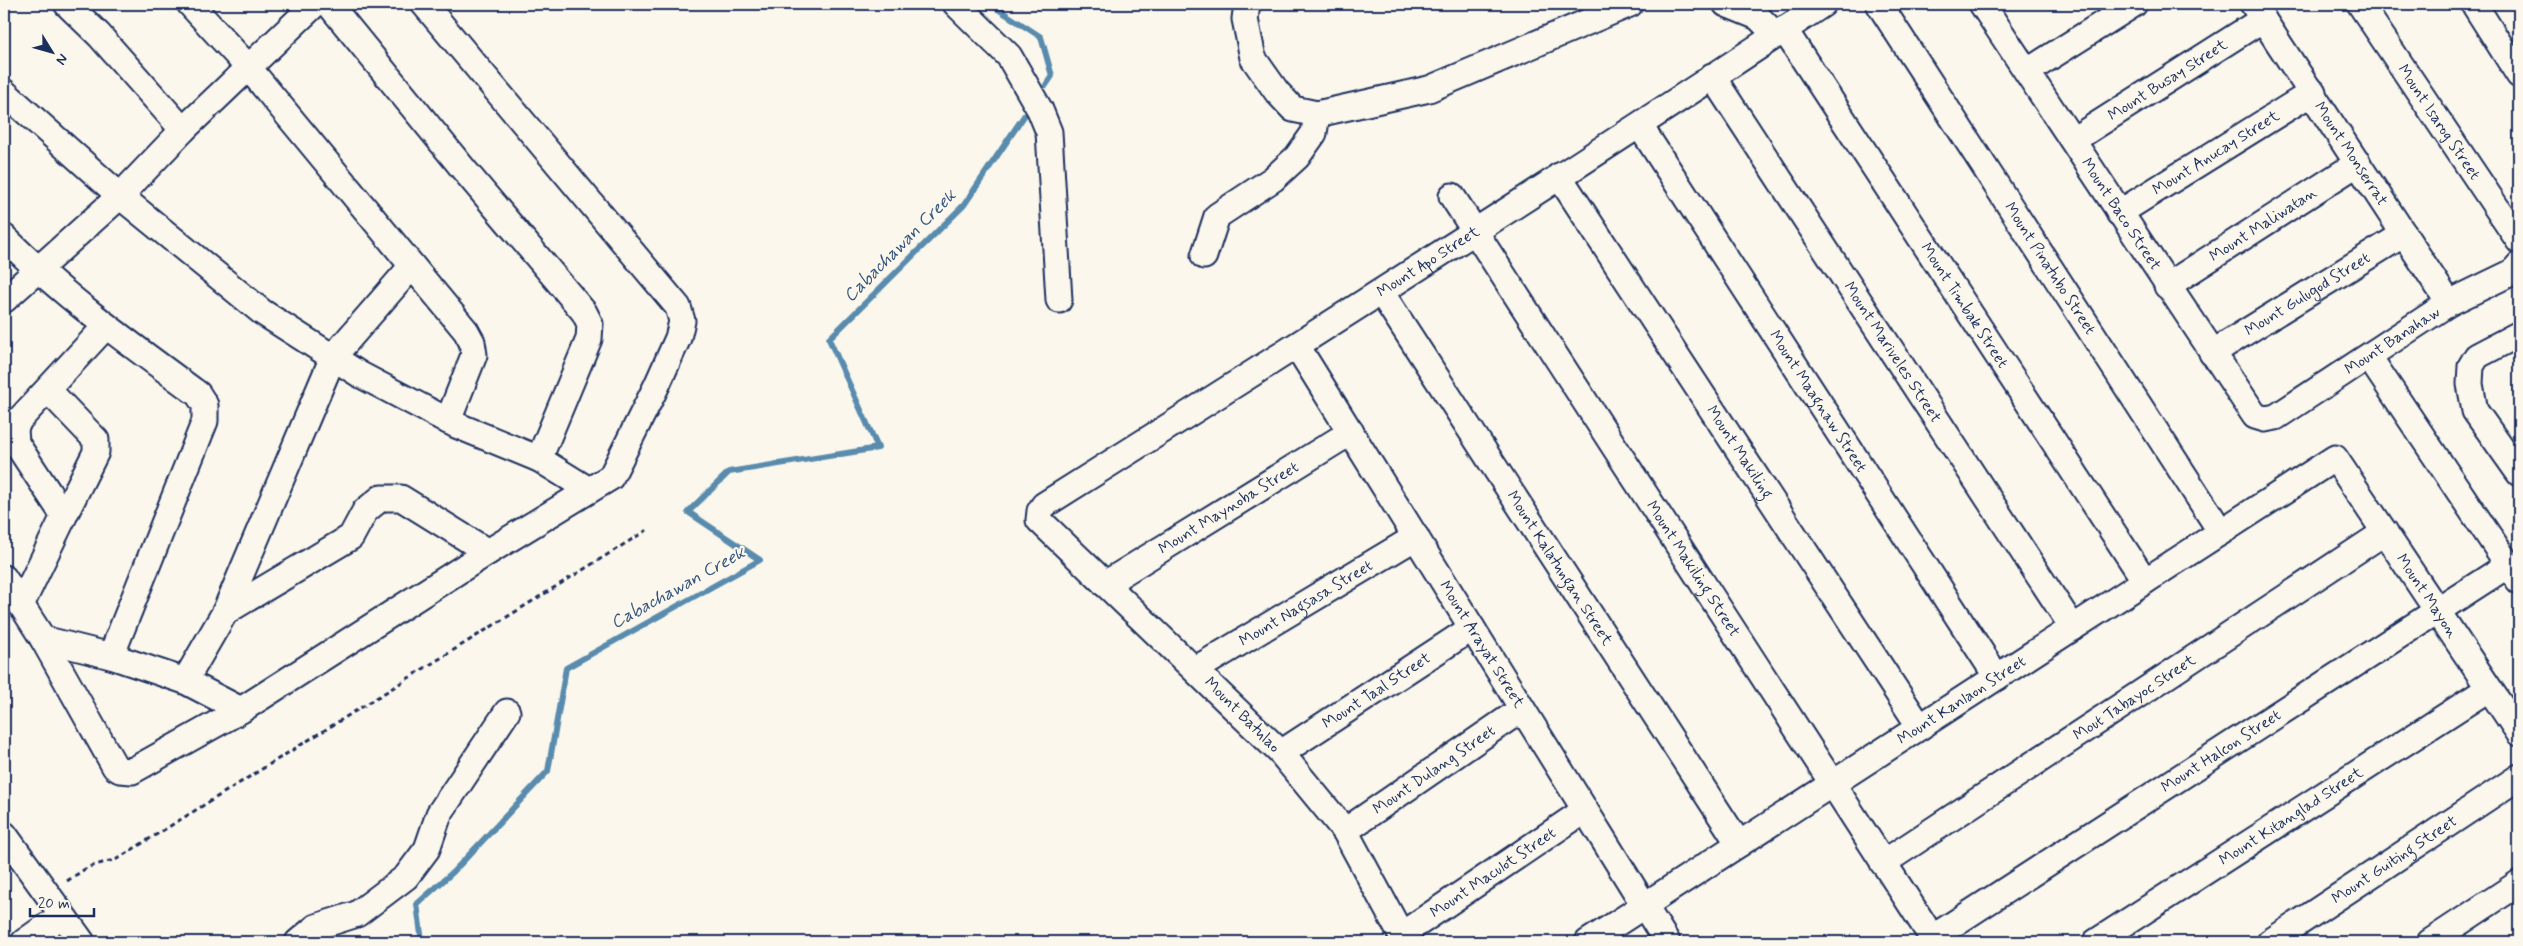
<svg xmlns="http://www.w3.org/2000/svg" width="2523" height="946" viewBox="0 0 2523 946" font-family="Mynerve,sans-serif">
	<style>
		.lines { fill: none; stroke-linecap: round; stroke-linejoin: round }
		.stream { stroke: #588bad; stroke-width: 6 }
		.minor-casing { stroke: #1b2f5e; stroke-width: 29 }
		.path { stroke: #1b2f5e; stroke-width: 3; stroke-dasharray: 5 4; stroke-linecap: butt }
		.minor { stroke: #fbf7ec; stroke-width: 25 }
		.labels { text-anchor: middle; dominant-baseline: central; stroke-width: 4.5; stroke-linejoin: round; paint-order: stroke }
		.street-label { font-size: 16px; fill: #1b2f5e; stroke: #fbf7ec }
		.water-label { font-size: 18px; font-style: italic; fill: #34557f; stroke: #fbf7ec }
	</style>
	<rect width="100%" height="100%" fill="#fbf7ec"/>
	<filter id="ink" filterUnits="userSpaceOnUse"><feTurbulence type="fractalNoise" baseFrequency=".02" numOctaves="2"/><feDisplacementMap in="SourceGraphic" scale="10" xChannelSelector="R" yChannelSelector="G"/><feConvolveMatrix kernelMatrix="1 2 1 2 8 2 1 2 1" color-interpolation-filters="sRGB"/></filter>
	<g filter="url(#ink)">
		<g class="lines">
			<!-- stream -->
			<g class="stream">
				<polyline points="990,4 1041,37 1052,76 1046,85"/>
				<polyline points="422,942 417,904 453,872 548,771 566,668 760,560 688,512 729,472 878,448 829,339 964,205 1024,116"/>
			</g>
			<!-- minor casing -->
			<g class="minor-casing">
				<g id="minor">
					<polyline points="67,4 99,35 183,130"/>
					<polyline points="190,4 248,67 466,331 472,342 474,355 448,421"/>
					<polyline points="329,4 465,171 584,312 590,324 589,339 539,459"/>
					<polyline points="956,4 1009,56 1040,110 1049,132 1059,300"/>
					<polyline points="1247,4 1245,19 1253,58 1277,92 1293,109 1317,114 1429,89 1630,4"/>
					<polyline points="1726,4 1758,17 1776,35"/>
					<path id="s1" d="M1879 4 2221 532"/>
					<path id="s2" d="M1982 4 2255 416 2265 419 2276 417 2449 303 2513 272 2519 265"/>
					<path id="s3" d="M2253 4 2449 303"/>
					<path id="s4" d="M2360 4 2519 241"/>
					<polyline points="2474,4 2519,75"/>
					<path id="s5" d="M1784 29 2145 581"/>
					<polyline points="2028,71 2134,4"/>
					<path id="s6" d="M1712 76 2073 628"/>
					<polyline points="4,92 120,196 262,312 359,374 456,425 539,459 589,490"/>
					<path id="s7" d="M1640 126 1997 677"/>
					<path id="s8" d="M2073 140 2263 19"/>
					<path id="s9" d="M1559 176 1920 727"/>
					<path id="s10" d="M1452 196 1935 942"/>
					<path id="s11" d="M2119 213 2313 92"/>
					<path d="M4 237C63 296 131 345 198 394L205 405V421L111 656"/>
					<polyline points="1204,256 1217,216 1273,179 1297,157 1314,133 1317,114"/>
					<path id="s12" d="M2167 286 2358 163"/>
					<path id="s13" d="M1381 292 1739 844"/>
					<polyline points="4,300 120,196 183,130 315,4"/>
					<polyline points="2519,334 2477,356 2471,366 2470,384 2475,411 2519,473"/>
					<path id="s14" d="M1297 346 1667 942"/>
					<path id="s15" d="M2212 353 2404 234"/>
					<polyline points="2369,357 2519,581"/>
					<polyline points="48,390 96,440 96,452 64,516"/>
					<polyline points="4,578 43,639 115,767 120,770 132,771 241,710 488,552 611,477 657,385 678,338 682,321 678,307 424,4"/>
					<path id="s16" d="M1105 584 1351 432"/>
					<polyline points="22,603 64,516 16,443 15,429 19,420 106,326"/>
					<polyline points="225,612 351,537 365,511 381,498 401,498 488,552"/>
					<polyline points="43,639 111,656 185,681 241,710"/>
					<path id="s17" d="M1196 669 1416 537"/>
					<polyline points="185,681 225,612 333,357 412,266"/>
					<path id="s18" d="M1281 753 1472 628"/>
					<path id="s19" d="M1345 831 1522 709"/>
					<polyline points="4,834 82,942"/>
					<path id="s20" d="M1883 863 2385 532"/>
					<path id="s21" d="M1401 935 1585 810"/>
					<path id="s22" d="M1932 938 2508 565"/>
					<polyline points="24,942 62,915"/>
					<polyline points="298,942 316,927 357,914 406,877 427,849 439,814 507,712"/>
					<path id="s23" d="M1405 942 1345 831 1281 753 1039 520 1040 511 1044 505C1305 341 1566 175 1823 4"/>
					<path id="s24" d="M1588 942 2335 458 2519 733"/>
					<path id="s25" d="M2096 942 2488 689"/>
					<path id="s26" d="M2270 942 2519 777"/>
					<polyline points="2430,942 2519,883"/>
				</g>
			</g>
			<!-- path -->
			<polyline class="path" points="67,881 88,867 117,859 647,530"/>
			<!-- minor -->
			<use href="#minor" class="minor"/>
		</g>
	</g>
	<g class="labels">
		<!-- street labels -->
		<g class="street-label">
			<text stroke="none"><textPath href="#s8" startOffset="112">Mount Busay Street</textPath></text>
			<text stroke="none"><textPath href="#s4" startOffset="142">Mount Isarog Street</textPath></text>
			<text stroke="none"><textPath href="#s11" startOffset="114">Mount Anucay Street</textPath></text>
			<text stroke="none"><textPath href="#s3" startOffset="179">Mount Monserrat</textPath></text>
			<text stroke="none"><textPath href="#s2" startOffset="252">Mount Baco Street</textPath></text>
			<text stroke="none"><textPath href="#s12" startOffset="114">Mount Maliwatan</textPath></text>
			<text stroke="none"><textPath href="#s23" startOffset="1034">Mount Apo Street</textPath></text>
			<text stroke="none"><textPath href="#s1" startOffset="315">Mount Pinatubo Street</textPath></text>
			<text stroke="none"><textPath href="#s15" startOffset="112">Mount Gulugod Street</textPath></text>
			<text stroke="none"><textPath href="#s5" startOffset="330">Mount Timbak Street</textPath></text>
			<text stroke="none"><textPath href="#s2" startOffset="655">Mount Banahaw</textPath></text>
			<text stroke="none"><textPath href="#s6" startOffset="330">Mount Mariveles Street</textPath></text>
			<text stroke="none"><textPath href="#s7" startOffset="328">Mount Maagnaw Street</textPath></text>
			<text stroke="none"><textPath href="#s9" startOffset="330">Mount Makiling</textPath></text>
			<text stroke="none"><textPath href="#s16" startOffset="145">Mount Maynoba Street</textPath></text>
			<text stroke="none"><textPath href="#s13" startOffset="329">Mount Kalatungan Street</textPath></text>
			<text stroke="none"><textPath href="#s10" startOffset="444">Mount Makiling Street</textPath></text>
			<text stroke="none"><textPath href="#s24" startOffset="1056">Mount Mayon</textPath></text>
			<text stroke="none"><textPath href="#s17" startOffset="128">Mount Nagsasa Street</textPath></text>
			<text stroke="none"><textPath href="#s14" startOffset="351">Mount Arayat Street</textPath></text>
			<text stroke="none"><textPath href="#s18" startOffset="114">Mount Taal Street</textPath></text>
			<text stroke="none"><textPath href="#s20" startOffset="301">Mout Tabayoc Street</textPath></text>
			<text stroke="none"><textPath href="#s24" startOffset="445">Mount Kanlaon Street</textPath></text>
			<text transform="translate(1242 715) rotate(45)">Mount Batulao</text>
			<text stroke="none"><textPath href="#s22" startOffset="344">Mount Halcon Street</textPath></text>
			<text stroke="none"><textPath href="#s19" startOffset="108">Mount Dulang Street</textPath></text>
			<text stroke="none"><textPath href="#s25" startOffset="232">Mount Kitanglad Street</textPath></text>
			<text stroke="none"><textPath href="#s26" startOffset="149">Mount Guiting Street</textPath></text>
			<text stroke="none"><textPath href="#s21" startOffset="111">Mount Maculot Street</textPath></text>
		</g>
		<!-- water labels -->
		<g class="water-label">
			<text transform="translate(900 246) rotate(-45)">Cabachawan Creek</text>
			<text transform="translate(678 588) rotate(-29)">Cabachawan Creek</text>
		</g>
	</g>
	<!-- margin -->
	<rect width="2523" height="946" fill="none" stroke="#fbf7ec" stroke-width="20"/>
	<rect x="10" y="10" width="2503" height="926" fill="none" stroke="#1b2f5e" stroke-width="2" filter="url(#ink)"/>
	<!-- north arrow -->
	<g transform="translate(52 52) rotate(127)" stroke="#fbf7ec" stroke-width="4" paint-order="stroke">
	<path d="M0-4L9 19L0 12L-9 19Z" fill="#1b2f5e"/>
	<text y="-8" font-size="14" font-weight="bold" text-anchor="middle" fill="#1b2f5e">N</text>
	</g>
	<!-- scale -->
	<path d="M30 908v8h64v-8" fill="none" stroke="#1b2f5e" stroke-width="2.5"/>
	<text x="38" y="908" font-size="15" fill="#1b2f5e" stroke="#fbf7ec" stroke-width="4" paint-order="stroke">20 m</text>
</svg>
